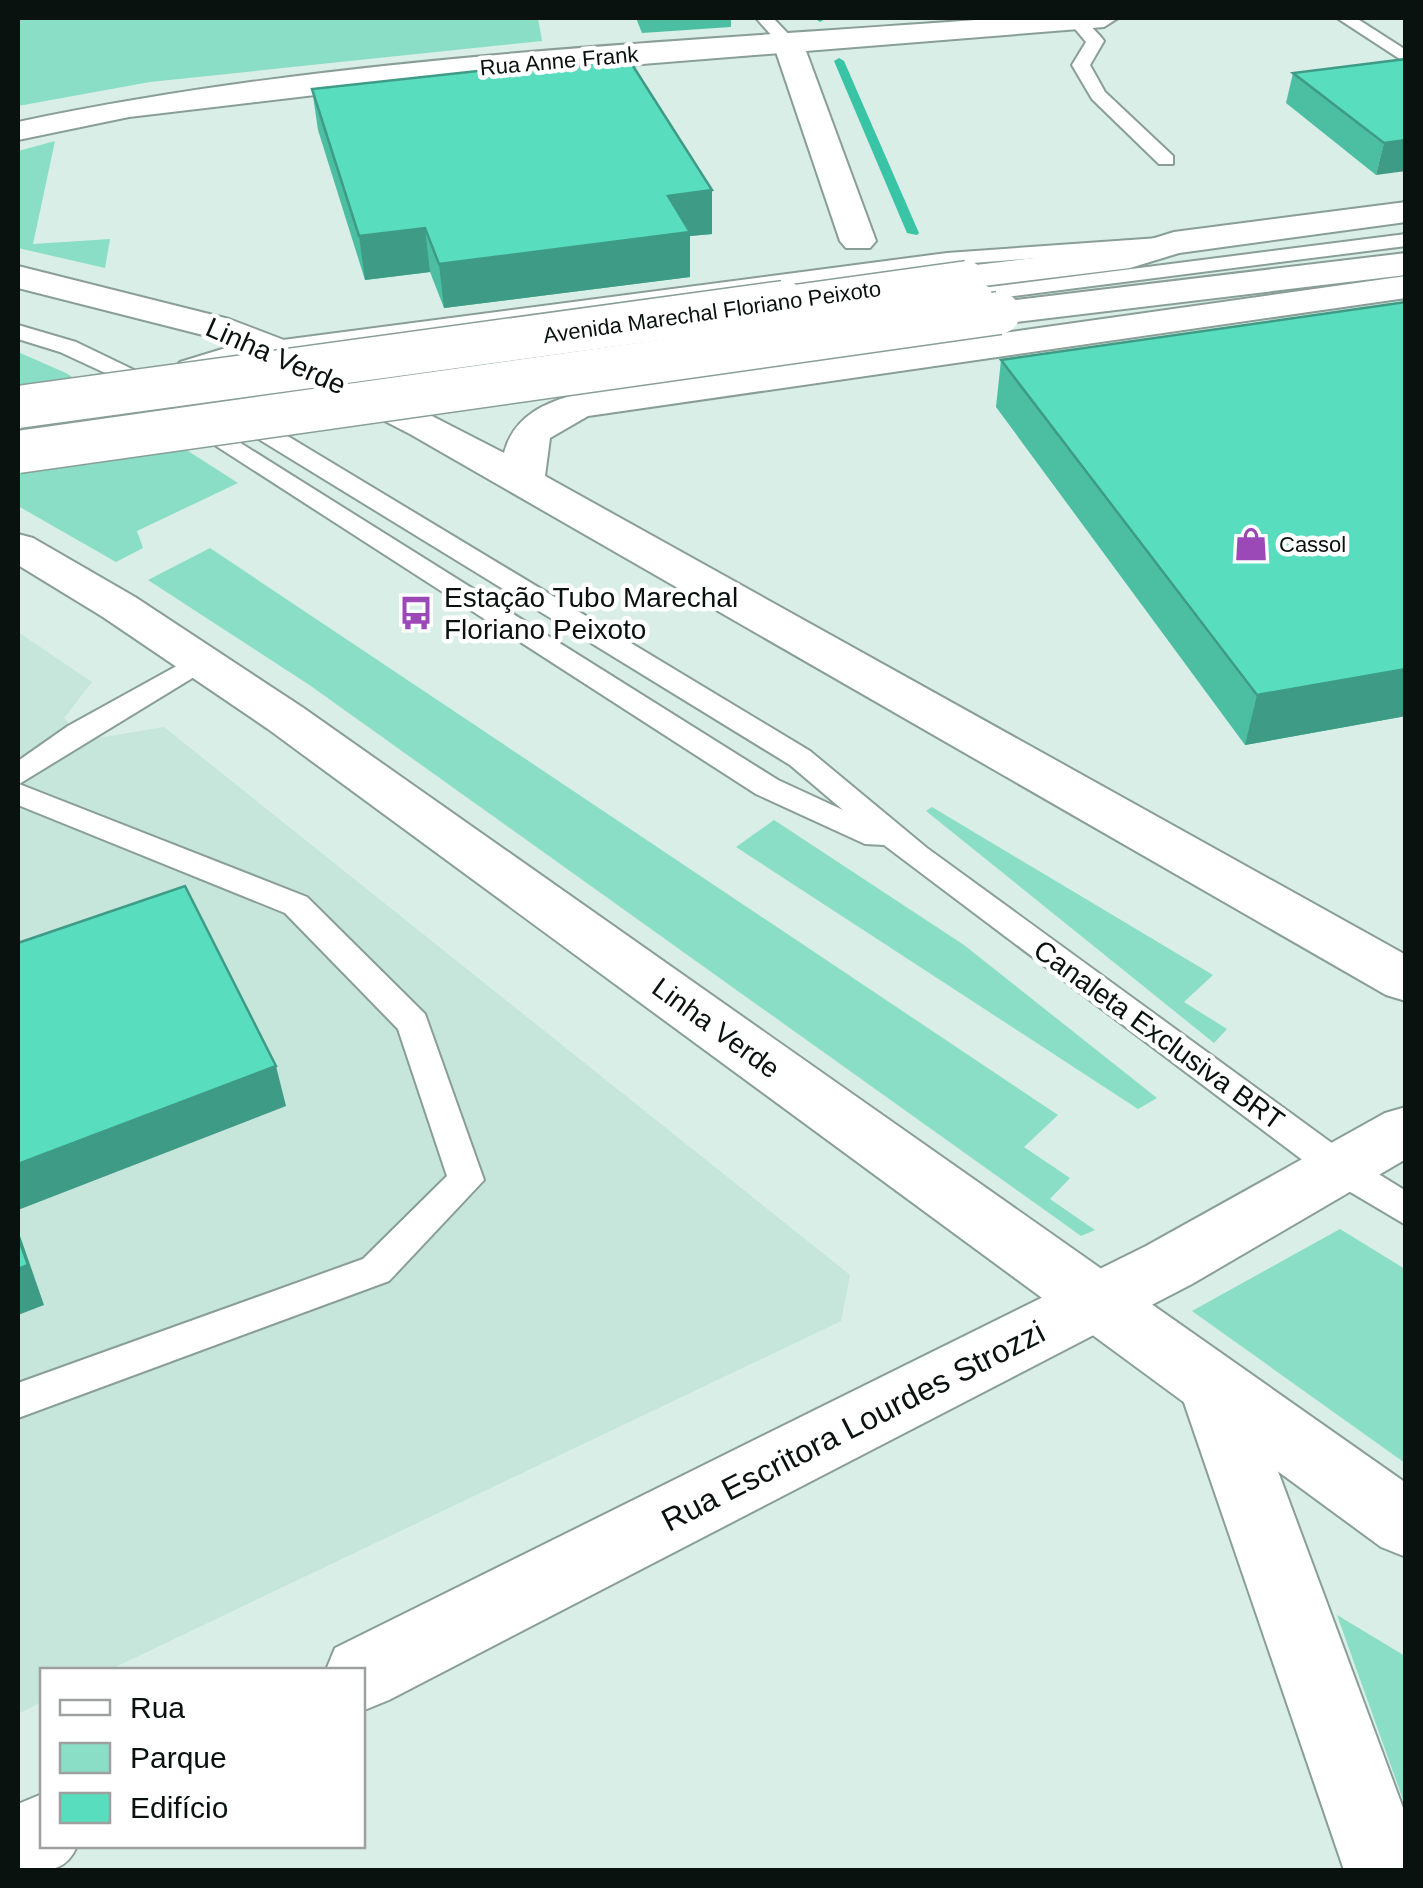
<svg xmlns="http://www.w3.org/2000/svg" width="1423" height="1888" viewBox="0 0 1423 1888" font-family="Arial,sans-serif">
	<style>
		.built { fill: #c6e5db }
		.green { fill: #8adec6 }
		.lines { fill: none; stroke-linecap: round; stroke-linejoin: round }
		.stream { fill: #38c4a5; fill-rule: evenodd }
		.service-casing { stroke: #899e97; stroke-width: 4 }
		.minor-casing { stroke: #899e97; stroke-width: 4 }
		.tertiary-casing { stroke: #899e97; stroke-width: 4 }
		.secondary-casing { stroke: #899e97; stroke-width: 4 }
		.primary-casing { stroke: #899e97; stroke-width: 4 }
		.trunk-casing { stroke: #899e97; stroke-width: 4 }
		.service { fill: #fff; fill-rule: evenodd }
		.minor { fill: #fff; fill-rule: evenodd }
		.tertiary { fill: #fff; fill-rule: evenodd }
		.secondary { fill: #fff; fill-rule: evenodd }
		.primary { fill: #fff; fill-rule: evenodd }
		.trunk { fill: #fff; fill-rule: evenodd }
		.service-bridge-far1-casing { stroke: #899e97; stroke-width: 21; stroke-linecap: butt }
		.service-bridge-casing { stroke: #899e97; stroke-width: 28; stroke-linecap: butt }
		.tertiary-bridge-far1-casing { stroke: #899e97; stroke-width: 35; stroke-linecap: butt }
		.tertiary-bridge-casing { stroke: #899e97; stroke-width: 45; stroke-linecap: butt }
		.service-bridge-far1 { stroke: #fff; stroke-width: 19 }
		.service-bridge { stroke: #fff; stroke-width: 25 }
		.tertiary-bridge-far1 { stroke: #fff; stroke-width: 32 }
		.tertiary-bridge { stroke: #fff; stroke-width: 42 }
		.wall { fill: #4cbfa3 }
		.shaded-wall { fill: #3e9b85 }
		.building { fill: #58debe; stroke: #3e9b85; stroke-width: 2.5 }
		.labels { text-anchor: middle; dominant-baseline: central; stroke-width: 9; stroke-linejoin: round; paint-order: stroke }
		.far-street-label { font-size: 22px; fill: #0a1210; stroke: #fff }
		.far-poi-label { font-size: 22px; fill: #0a1210; stroke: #fff; text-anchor: start }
		.street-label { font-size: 28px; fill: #0a1210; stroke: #fff }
		.poi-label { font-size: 28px; fill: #0a1210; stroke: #fff; text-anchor: start }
		.near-street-label { font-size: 32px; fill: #0a1210; stroke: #fff }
	</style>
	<rect width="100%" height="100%" fill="#d8eee7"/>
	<!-- built -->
	<polygon class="built" points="18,632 92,682 64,718 86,740 164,727 850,1275 841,1321 109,1670 42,1670 42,1702 18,1714"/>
	<!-- green -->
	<g class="green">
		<polygon points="18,18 538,18 542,41 150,82 18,106"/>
		<polygon points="55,141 33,244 110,239 105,268 18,248 18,151"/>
		<polygon points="18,352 66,373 238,483 137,531 143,548 116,562 18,506"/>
		<polygon points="210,548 1058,1115 1024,1147 1070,1178 1050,1199 1095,1230 1081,1236 308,684 148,580"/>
		<polygon points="932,807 1213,975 1184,1002 1227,1029 1214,1043 926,811"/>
		<polygon points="774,820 964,945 1157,1098 1138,1109 736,847"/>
		<polygon points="1340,1229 1405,1269 1405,1463 1192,1311"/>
		<polygon points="1337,1615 1405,1656 1405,1805"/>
	</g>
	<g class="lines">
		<!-- stream -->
		<g class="stream">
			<polygon points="814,18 824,18 825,19 820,22"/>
			<polygon points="839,58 844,61 919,233 917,235 907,233 834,61"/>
		</g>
		<!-- service casing -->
		<g class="service-casing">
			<g id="service">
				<polygon points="756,18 773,18 797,43 782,47"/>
				<polygon points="1066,18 1083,18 1101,37 1104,41 1090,65 1105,92 1173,156 1173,164 1159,164 1092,99 1072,65 1086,42"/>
				<polygon points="1337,18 1356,18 1406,50 1406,63"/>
				<polygon points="1406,234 1406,246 982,300 971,294 982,288"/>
				<path d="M1173 237 1180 239V247L947 265 229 360C198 367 184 390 157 397L60 352 18 339V325L76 342 161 383 180 362 229 347 947 253Z"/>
				<polygon points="182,398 241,408 810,751 927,848 1351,1157 1406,1191 1406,1225 1325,1177 884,845 865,844 756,794 179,422 191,415 199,417 778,780 843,810 790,765 226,419 182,412 141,418 129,411 141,404"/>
				<polygon points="202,652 212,654 216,660 212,666 19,784 307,897 425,1014 484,1180 389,1281 18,1418 18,1383 363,1259 447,1176 398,1029 285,913 18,805 18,761 68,726"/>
			</g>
		</g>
		<!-- minor casing -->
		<g class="minor-casing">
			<polygon id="minor" points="788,34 803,43 876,241 870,248 846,248 840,241 773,43"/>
		</g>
		<!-- tertiary casing -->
		<g class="tertiary-casing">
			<g id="tertiary">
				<polygon points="1406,202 1406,222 1179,253 1130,268 967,288 954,285 949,277 954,269 967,266 1126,247 1174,232"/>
				<polygon points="1406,253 1406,275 999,324 986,321 980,313 986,305 999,302"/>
			</g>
		</g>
		<!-- secondary casing -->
		<g class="secondary-casing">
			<polygon id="secondary" points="1212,1356 1236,1364 1246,1385 1406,1816 1406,1870 1344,1870 1178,1385 1188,1364"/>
		</g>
		<!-- primary casing -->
		<g class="primary-casing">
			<g id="primary">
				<path d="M1002 18H1118L1104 27 442 80 129 117 18 140V122C340 54 674 43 1002 18Z"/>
				<polygon points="1406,1107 1406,1159 1192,1284 389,1700 362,1711 362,1670 326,1670 335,1648 1146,1246 1385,1113"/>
				<path d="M42 1794V1846H77C65 1874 46 1870 18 1870V1804Z"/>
			</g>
		</g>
		<!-- trunk casing -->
		<g class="trunk-casing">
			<g id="trunk">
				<path d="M18 266 229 319 284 340 504 453C514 415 546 402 581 393L1406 276V298L588 416 550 438 545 476 1406 955V1001L1386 995 410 434 258 356 203 335 18 288Z"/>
				<polygon points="18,534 33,538 135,597 302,707 1406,1483 1406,1557 1381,1547 268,729 103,617 18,565"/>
			</g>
		</g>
		<!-- service -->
		<use href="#service" class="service"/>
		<!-- minor -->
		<use href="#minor" class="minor"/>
		<!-- tertiary -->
		<use href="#tertiary" class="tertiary"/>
		<!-- secondary -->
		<use href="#secondary" class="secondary"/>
		<!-- primary -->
		<use href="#primary" class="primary"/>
		<!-- trunk -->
		<use href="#trunk" class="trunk"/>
		<!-- service-bridge-far1 casing -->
		<g class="service-bridge-far1-casing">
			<polyline id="service-bridge-far1" points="906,305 982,294"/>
		</g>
		<!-- service-bridge casing -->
		<g class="service-bridge-casing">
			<polyline id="service-bridge" points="751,326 924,302"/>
		</g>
		<!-- tertiary-bridge-far1 casing -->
		<g class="tertiary-bridge-far1-casing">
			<polyline id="tertiary-bridge-far1" points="766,305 967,277"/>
		</g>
		<!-- tertiary-bridge casing -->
		<g class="tertiary-bridge-casing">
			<g id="tertiary-bridge">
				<polyline points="18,407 784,302"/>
				<polyline points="18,452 999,313"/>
			</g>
		</g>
		<!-- service-bridge-far1 -->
		<use href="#service-bridge-far1" class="service-bridge-far1"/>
		<!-- service-bridge -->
		<use href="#service-bridge" class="service-bridge"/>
		<!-- tertiary-bridge-far1 -->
		<use href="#tertiary-bridge-far1" class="tertiary-bridge-far1"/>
		<!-- tertiary-bridge -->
		<use href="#tertiary-bridge" class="tertiary-bridge"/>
	</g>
	<!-- wall -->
	<g class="wall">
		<polygon points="636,18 731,18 731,27 642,33"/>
		<polygon points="1406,59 1376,175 1286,103 1293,73"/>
		<polygon points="312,89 712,234 690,236 690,277 444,308 430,272 365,280 318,130"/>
		<polygon points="1406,302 1406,716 1245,745 996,407 1001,360"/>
	</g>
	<!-- shaded-wall -->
	<g class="shaded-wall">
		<polygon points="1406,140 1406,171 1376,175 1384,143"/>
		<polygon points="712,190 712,234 690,236 690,277 444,308 439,264 668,196"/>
		<polygon points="425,228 430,272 365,280 359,236"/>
		<polygon points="1406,669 1406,716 1245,745 1257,695"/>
		<polygon points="276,1066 286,1106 18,1210 18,1164"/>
		<polygon points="18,1230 44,1305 18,1315"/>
	</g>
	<!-- building -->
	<g class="building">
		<polygon points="626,55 712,190 668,196 690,232 439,264 425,228 359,236 312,89"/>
		<polygon points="1406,59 1406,140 1384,143 1293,73"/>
		<polygon points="1406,302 1406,669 1257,695 1001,360"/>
		<polygon points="185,886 276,1066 18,1164 18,943"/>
		<polygon points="18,1237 28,1265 18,1269"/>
	</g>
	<!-- icons -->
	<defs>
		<g id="shop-bare" transform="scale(2.7)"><path d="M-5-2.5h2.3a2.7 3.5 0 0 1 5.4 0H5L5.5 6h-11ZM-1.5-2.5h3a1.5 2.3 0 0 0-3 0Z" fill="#9c49b8" stroke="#fff" stroke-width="2.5" paint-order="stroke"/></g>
		<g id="bus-bare" transform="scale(2.7)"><path d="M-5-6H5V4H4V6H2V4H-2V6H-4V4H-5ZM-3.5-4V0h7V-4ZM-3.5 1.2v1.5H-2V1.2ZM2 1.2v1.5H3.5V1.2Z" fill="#9c49b8" stroke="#fff" stroke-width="2.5" paint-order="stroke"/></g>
	</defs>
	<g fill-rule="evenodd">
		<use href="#shop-bare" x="1251" y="544"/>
		<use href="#bus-bare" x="416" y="613"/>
	</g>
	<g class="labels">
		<!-- far-street labels -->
		<g class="far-street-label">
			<text transform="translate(559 61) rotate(-5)">Rua Anne Frank</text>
			<text transform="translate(712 312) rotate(-8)">Avenida Marechal Floriano Peixoto</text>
		</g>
		<!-- far-poi labels -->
		<g class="far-poi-label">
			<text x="1279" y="544">Cassol</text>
		</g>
		<!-- street labels -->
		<g class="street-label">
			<text transform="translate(276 356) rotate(24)">Linha Verde</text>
			<text transform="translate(716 1028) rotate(36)">Linha Verde</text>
			<text transform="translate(1159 1035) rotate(36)">Canaleta Exclusiva BRT</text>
		</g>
		<!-- poi labels -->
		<g class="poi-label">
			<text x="444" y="597">Estação Tubo Marechal<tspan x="444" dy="32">Floriano Peixoto</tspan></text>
		</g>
		<!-- near-street labels -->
		<g class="near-street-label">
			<text transform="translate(853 1426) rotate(-27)">Rua Escritora Lourdes Strozzi</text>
		</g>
	</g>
	<!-- border -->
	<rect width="1423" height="1888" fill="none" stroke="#0a1210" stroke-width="40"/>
	<!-- legend -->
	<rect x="40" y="1668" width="325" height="180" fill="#ffffff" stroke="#9da09f" stroke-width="2.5"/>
	<rect x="60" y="1700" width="50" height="15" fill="#ffffff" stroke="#9da09f" stroke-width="2.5"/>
	<text x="130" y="1718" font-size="30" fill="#0a1210">Rua</text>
	<rect x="60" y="1743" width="50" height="30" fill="#8adec6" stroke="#9da09f" stroke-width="2.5"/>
	<text x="130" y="1768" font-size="30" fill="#0a1210">Parque</text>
	<rect x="60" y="1793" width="50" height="30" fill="#58debe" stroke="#9da09f" stroke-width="2.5"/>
	<text x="130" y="1818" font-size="30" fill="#0a1210">Edifício</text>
</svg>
